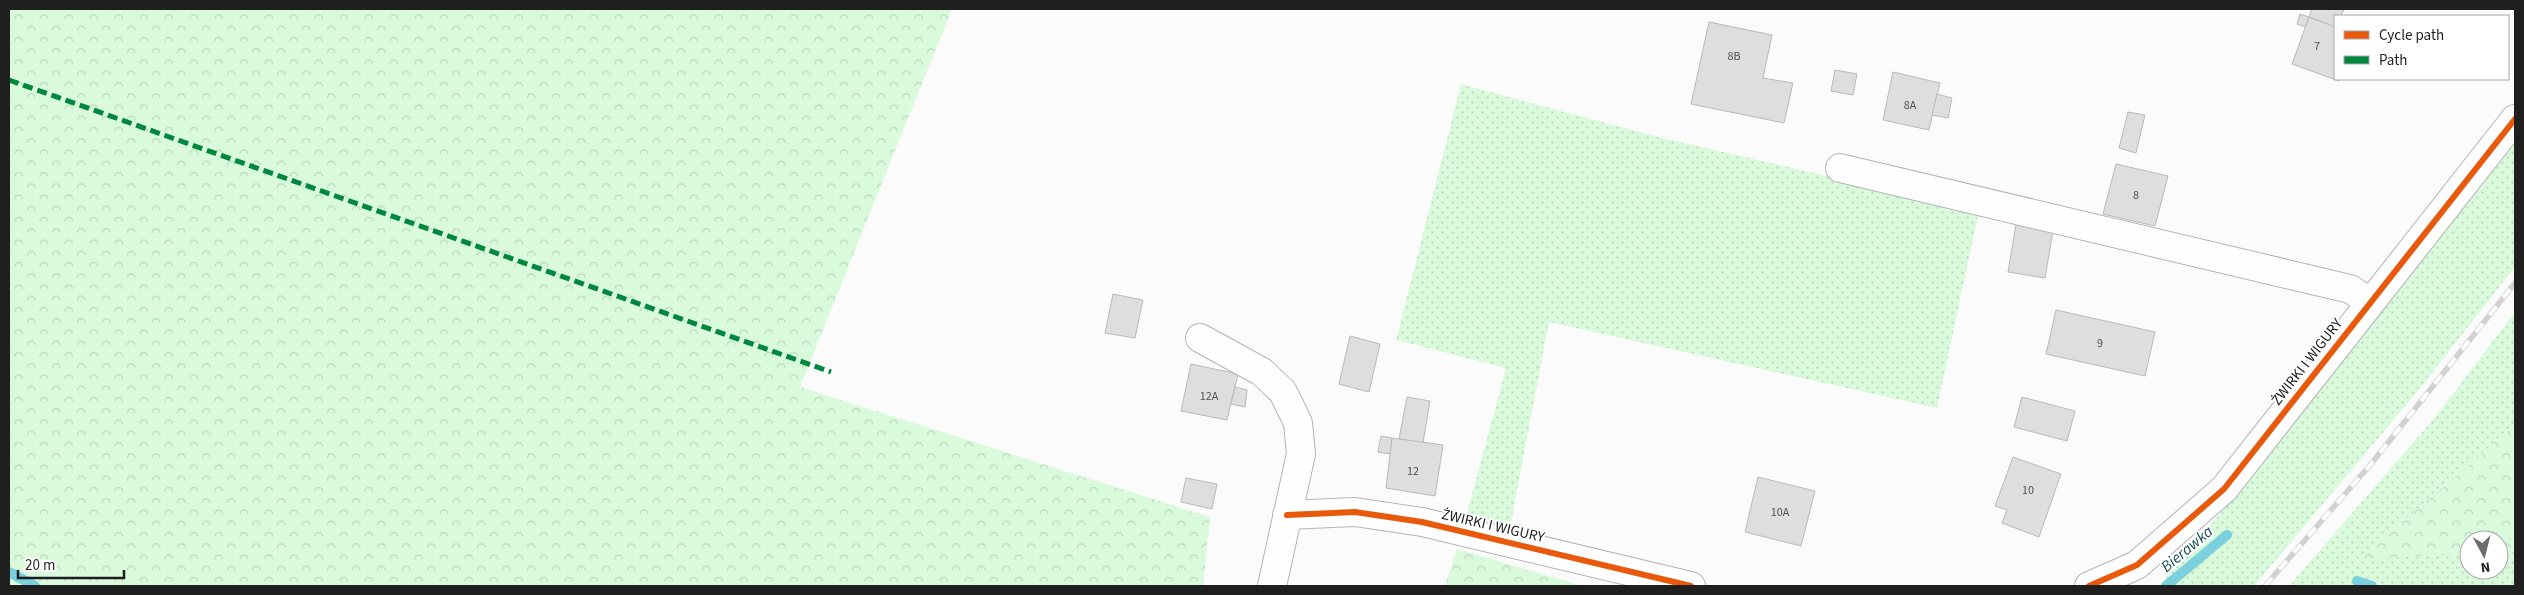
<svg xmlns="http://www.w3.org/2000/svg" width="2524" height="595" viewBox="0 0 2524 595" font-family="'Source Sans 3',sans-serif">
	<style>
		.grass { fill: url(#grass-dots) }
		.forest { fill: url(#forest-crowns) }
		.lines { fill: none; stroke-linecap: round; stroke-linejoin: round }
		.stream { stroke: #7ad0dd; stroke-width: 10 }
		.building { fill: #dedede; stroke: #bab9ba }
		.minor-casing { stroke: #b4b4b4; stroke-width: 30 }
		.minor { stroke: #fffeff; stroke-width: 28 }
		.rail-casing { stroke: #d2d0d2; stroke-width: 5.5 }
		.rail { stroke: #fff; stroke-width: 4; stroke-dasharray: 11; stroke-linecap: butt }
		.quiet { stroke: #00873e; stroke-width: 5; stroke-dasharray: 10 5; stroke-linecap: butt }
		.cycleway-casing { stroke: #fff; stroke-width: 9 }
		.cycleway { stroke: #e8590c; stroke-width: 6 }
		.labels { text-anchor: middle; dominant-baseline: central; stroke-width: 4; stroke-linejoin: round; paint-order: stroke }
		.number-label { font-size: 12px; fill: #504f50 }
		.street-label { font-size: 15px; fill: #201f20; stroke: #fff }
		.water-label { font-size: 16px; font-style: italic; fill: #164b53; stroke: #fff }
	</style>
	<defs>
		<pattern id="grass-dots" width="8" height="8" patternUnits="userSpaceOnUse" patternTransform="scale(1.25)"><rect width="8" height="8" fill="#dafadc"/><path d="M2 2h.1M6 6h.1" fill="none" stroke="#bbd6bc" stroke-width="1.8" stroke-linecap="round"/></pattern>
		<pattern id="forest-crowns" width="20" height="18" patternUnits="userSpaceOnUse" patternTransform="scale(1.25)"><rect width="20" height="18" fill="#dafadc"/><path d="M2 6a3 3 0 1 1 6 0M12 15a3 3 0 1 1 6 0" fill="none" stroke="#bbd6bc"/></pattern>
	</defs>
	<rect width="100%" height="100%" fill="#fcfbfc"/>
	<!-- grass -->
	<g class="grass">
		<polygon points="1461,84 1658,137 1979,211 1937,408 1549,322 1510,527 1466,517 1506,368 1396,340"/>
		<polygon points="2515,141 2515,267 2417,392 2254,586 2159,586 2238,492"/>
		<polygon points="2515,312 2515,425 2361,558 2469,554 2469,570 2499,570 2499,553 2515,552 2515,586 2289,586 2437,415"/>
	</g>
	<!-- forest -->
	<g class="forest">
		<polygon points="9,9 952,9 800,387 1210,517 1203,586 9,586"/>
		<polygon points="2515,425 2515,552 2499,553 2499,540 2469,540 2469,554 2360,559"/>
		<polygon points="1457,549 1583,586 1445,586"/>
	</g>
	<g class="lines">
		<!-- stream -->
		<g class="stream">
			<polyline points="9,572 35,586"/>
			<polyline points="2357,581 2372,586"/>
			<polyline points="2166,586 2227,535"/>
		</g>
	</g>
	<!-- building -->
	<g class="building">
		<polygon points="2312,9 2344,9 2341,16 2335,16 2335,27 2309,17"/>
		<polygon points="2300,14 2309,17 2305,27 2297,24"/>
		<polygon points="2309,17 2335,27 2335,79 2340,79 2339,81 2292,64"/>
		<polygon points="1709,22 1772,35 1763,78 1793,83 1784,123 1691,104"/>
		<polygon points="1835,70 1857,74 1853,95 1831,91"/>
		<polygon points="1893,72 1940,83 1929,130 1883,120"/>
		<polygon points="1937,94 1952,98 1948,118 1932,115"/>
		<polygon points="2128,112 2145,115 2136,153 2119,148"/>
		<polygon points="2116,164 2168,176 2155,226 2103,214"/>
		<polygon points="2017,219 2054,225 2045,278 2008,272"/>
		<polygon points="1113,294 1143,300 1135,338 1105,333"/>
		<polygon points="2056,310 2155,332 2145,376 2046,354"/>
		<polygon points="1350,336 1380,344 1369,392 1339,384"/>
		<polygon points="1191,364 1238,374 1227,420 1181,411"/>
		<polygon points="1235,387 1247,390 1245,407 1231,404"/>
		<polygon points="1407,397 1430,401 1423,443 1399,439"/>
		<polygon points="2022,397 2075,411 2067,441 2014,427"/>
		<polygon points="1381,436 1392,438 1390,454 1378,452"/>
		<polygon points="1392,438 1443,445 1435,496 1386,488"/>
		<polygon points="2013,457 2061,474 2039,537 2002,523 2007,510 1995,506"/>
		<polygon points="1758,477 1815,491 1801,546 1745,532"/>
		<polygon points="1186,478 1217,484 1212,509 1181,502"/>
	</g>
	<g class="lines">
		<!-- minor casing -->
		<g class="minor-casing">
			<g id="minor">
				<polyline points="1840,168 2350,289 2370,302"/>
				<polyline points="1200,338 1262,372 1283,392 1298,423 1301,454 1272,586"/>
				<polyline points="1287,515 1355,512 1422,522 1691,586"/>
				<polyline points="2089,586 2137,565 2224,489 2515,119"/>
			</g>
		</g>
		<!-- minor -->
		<use href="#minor" class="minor"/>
		<!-- rail casing -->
		<g class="rail-casing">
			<polyline id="rail" points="2265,586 2371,464 2515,283"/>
		</g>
		<!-- rail -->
		<use href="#rail" class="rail"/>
		<!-- quiet -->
		<polyline class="quiet" points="9,80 831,372"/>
		<!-- cycleway casing -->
		<g class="cycleway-casing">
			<g id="cycleway">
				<polyline points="1287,515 1355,512 1422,522 1691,586"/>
				<polyline points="2089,586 2137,565 2224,489 2515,119"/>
			</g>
		</g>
		<!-- cycleway -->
		<use href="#cycleway" class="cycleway"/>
	</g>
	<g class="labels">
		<!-- number labels -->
		<g class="number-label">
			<text x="2317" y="46">7</text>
			<text x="1734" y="56">8B</text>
			<text x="1910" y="105">8A</text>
			<text x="2136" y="195">8</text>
			<text x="2100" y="343">9</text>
			<text x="1209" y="396">12A</text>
			<text x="1413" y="471">12</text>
			<text x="2028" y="490">10</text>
			<text x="1780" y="512">10A</text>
		</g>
		<!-- street labels -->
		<g class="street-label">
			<text transform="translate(2307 362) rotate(-52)">ŻWIRKI I WIGURY</text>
			<text transform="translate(1493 526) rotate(13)">ŻWIRKI I WIGURY</text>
		</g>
		<!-- water labels -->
		<g class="water-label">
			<text transform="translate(2187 549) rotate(-40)">Bierawka</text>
		</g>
	</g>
	<!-- border -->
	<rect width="2524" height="595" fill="none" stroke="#201f20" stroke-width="20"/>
	<!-- legend -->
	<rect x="2334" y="15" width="175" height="65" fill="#ffffff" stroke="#a6a5a6"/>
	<rect x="2344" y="31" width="25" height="8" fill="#e8590c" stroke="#a6a5a6"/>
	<text x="2379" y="40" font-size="15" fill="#201f20">Cycle path</text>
	<rect x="2344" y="56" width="25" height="8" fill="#00873e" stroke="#a6a5a6"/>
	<text x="2379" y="65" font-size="15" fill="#201f20">Path</text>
	<!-- north arrow -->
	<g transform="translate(2484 555) rotate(173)"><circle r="24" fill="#ffffff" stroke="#a6a5a6"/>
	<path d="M0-4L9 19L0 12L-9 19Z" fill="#6d6c6d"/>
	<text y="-8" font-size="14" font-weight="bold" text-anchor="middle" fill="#201f20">N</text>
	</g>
	<!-- scale -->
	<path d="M18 570v8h106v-8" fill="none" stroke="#201f20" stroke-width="2.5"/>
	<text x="25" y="570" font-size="15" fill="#201f20" stroke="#ffffff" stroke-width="4" paint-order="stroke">20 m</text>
</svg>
